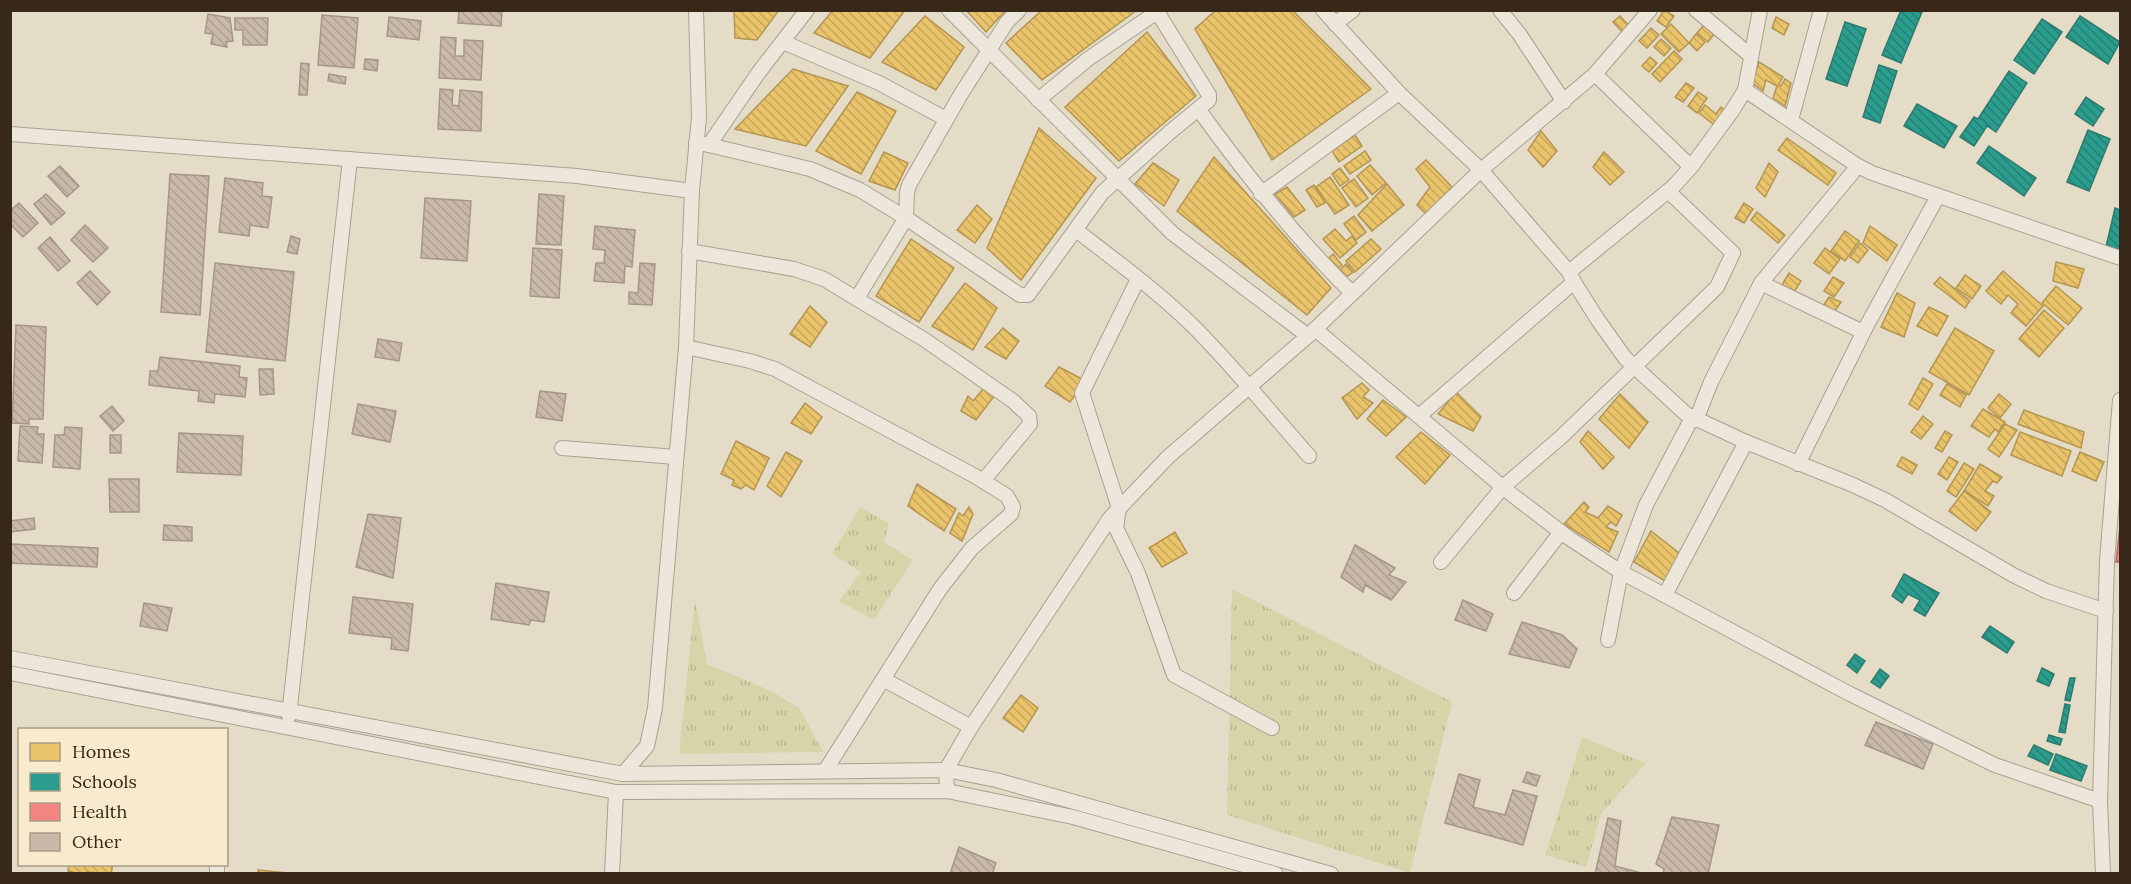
<svg xmlns="http://www.w3.org/2000/svg" width="2131" height="884" viewBox="0 0 2131 884" font-family="Lora,serif">
	<style>
		.park { fill: url(#park-tufts) }
		.homes { fill: url(#homes-back-hatch); stroke: #b49552; stroke-width: 1.5 }
		.schools { fill: url(#schools-back-hatch); stroke: #2e7a6c; stroke-width: 1.5 }
		.health { fill: url(#health-back-hatch); stroke: #ba6863; stroke-width: 1.5 }
		.building { fill: url(#building-back-hatch); stroke: #a59688; stroke-width: 1.5 }
		.lines { fill: none; stroke-linecap: round; stroke-linejoin: round }
		.minor-casing { stroke: #a9a092; stroke-width: 16 }
		.minor { stroke: #ece6db; stroke-width: 14 }
	</style>
	<defs>
		<pattern id="park-tufts" width="24" height="20" patternUnits="userSpaceOnUse" patternTransform="scale(1.5)"><rect width="24" height="20" fill="#d6d5a9"/><path d="M3 7l-1-3M5 7V3M7 7l1-3M15 17l-1-3M17 17v-4M19 17l1-3" fill="none" stroke="#b8b791"/></pattern>
		<pattern id="homes-back-hatch" width="6" height="6" patternUnits="userSpaceOnUse" patternTransform="scale(1.5)"><rect width="6" height="6" fill="#e9c46a"/><path d="M-1 5l2 2M0 0l6 6M5-1l2 2" fill="none" stroke="#c9a85b"/></pattern>
		<pattern id="schools-back-hatch" width="6" height="6" patternUnits="userSpaceOnUse" patternTransform="scale(1.5)"><rect width="6" height="6" fill="#2a9d8f"/><path d="M-1 5l2 2M0 0l6 6M5-1l2 2" fill="none" stroke="#258074"/></pattern>
		<pattern id="health-back-hatch" width="6" height="6" patternUnits="userSpaceOnUse" patternTransform="scale(1.5)"><rect width="6" height="6" fill="#f28482"/><path d="M-1 5l2 2M0 0l6 6M5-1l2 2" fill="none" stroke="#c56c6a"/></pattern>
		<pattern id="building-back-hatch" width="6" height="6" patternUnits="userSpaceOnUse" patternTransform="scale(1.5)"><rect width="6" height="6" fill="#c9b9a9"/><path d="M-1 5l2 2M0 0l6 6M5-1l2 2" fill="none" stroke="#ad9f91"/></pattern>
	</defs>
	<rect width="100%" height="100%" fill="#e5dcc8"/>
	<!-- park -->
	<g class="park">
		<polygon points="860,507 889,524 884,542 913,560 874,620 839,601 861,572 832,554"/>
		<polygon points="1232,589 1452,702 1410,873 1227,815"/>
		<polygon points="695,599 707,664 771,691 799,708 823,752 679,754"/>
		<polygon points="1582,737 1646,763 1601,814 1586,867 1545,855"/>
	</g>
	<!-- homes -->
	<g class="homes">
		<polygon points="734,10 779,10 757,40 735,38"/>
		<polygon points="833,10 905,10 870,58 814,33"/>
		<polygon points="966,10 1006,10 986,32"/>
		<polygon points="1042,10 1137,10 1042,80 1006,43"/>
		<polygon points="1216,10 1292,10 1371,89 1272,160 1195,29"/>
		<polygon points="1664,10 1674,16 1666,27 1657,21"/>
		<polygon points="925,16 964,47 936,90 882,62"/>
		<polygon points="1620,16 1632,29 1625,35 1613,22"/>
		<polygon points="1776,17 1789,24 1784,35 1772,28"/>
		<polygon points="1671,24 1689,43 1679,52 1661,34"/>
		<polygon points="1704,25 1714,34 1708,42 1697,33"/>
		<polygon points="1651,28 1659,35 1647,48 1639,41"/>
		<polygon points="1147,32 1196,96 1119,161 1065,107"/>
		<polygon points="1696,34 1705,42 1697,51 1689,43"/>
		<polygon points="1661,39 1671,48 1664,56 1654,47"/>
		<polygon points="1674,51 1682,59 1660,82 1652,74"/>
		<polygon points="1650,57 1657,63 1649,72 1642,66"/>
		<polygon points="1759,62 1783,77 1779,84 1781,86 1785,79 1791,83 1785,106 1773,98 1777,86 1766,80 1763,91 1752,83"/>
		<polygon points="793,69 848,86 806,146 735,129"/>
		<polygon points="1686,83 1694,88 1683,102 1675,97"/>
		<polygon points="857,92 896,111 861,174 816,151"/>
		<polygon points="1698,92 1707,98 1697,113 1688,106"/>
		<polygon points="1705,105 1716,114 1721,107 1727,112 1717,127 1699,113"/>
		<polygon points="1039,128 1096,178 1021,280 987,248"/>
		<polygon points="1541,131 1557,151 1543,167 1528,150"/>
		<polygon points="1355,135 1362,146 1339,162 1332,151"/>
		<polygon points="1787,138 1836,173 1828,185 1778,150"/>
		<polygon points="1365,151 1371,160 1350,174 1344,166"/>
		<polygon points="884,152 908,163 895,190 869,181"/>
		<polygon points="1604,152 1624,172 1610,185 1593,167"/>
		<polygon points="1214,157 1331,288 1307,315 1177,211"/>
		<polygon points="1426,160 1452,187 1426,214 1417,205 1430,187 1416,169"/>
		<polygon points="1153,163 1179,180 1164,206 1135,184"/>
		<polygon points="1769,163 1778,172 1765,197 1756,188"/>
		<polygon points="1370,165 1386,183 1372,195 1357,176"/>
		<polygon points="1340,168 1349,180 1340,186 1332,174"/>
		<polygon points="1330,177 1349,205 1335,214 1316,187"/>
		<polygon points="1354,179 1368,198 1356,207 1342,188"/>
		<polygon points="1387,184 1404,205 1372,231 1358,215"/>
		<polygon points="1314,185 1325,203 1317,207 1306,190"/>
		<polygon points="1287,187 1305,210 1294,217 1275,194"/>
		<polygon points="1744,203 1753,209 1744,223 1735,218"/>
		<polygon points="977,205 992,219 975,243 957,230"/>
		<polygon points="1757,212 1785,235 1778,243 1751,220"/>
		<polygon points="1354,216 1366,232 1356,240 1344,224"/>
		<polygon points="1870,226 1897,245 1887,261 1863,243"/>
		<polygon points="1335,229 1346,241 1352,236 1357,243 1340,258 1323,239"/>
		<polygon points="1845,231 1859,241 1845,261 1831,251"/>
		<polygon points="911,239 954,268 919,322 876,296"/>
		<polygon points="1371,239 1381,249 1355,272 1346,261"/>
		<polygon points="1860,243 1868,250 1858,263 1850,257"/>
		<polygon points="1825,248 1840,259 1829,274 1814,263"/>
		<polygon points="1333,254 1342,265 1338,268 1329,258"/>
		<polygon points="2056,262 2084,269 2078,288 2053,281"/>
		<polygon points="1346,264 1353,272 1346,277 1340,270"/>
		<polygon points="2003,271 2043,306 2026,326 2011,313 2018,304 2008,295 2001,304 1986,291"/>
		<polygon points="1789,273 1801,281 1791,297 1779,290"/>
		<polygon points="1965,275 1981,286 1972,299 1956,288"/>
		<polygon points="1833,277 1844,283 1834,297 1824,291"/>
		<polygon points="1940,277 1970,301 1965,308 1934,284"/>
		<polygon points="965,283 997,308 973,350 932,326"/>
		<polygon points="2056,286 2082,308 2068,325 2042,303"/>
		<polygon points="1897,293 1915,303 1904,337 1881,327"/>
		<polygon points="1829,297 1841,302 1832,315 1821,309"/>
		<polygon points="810,306 827,322 810,347 790,334"/>
		<polygon points="1929,307 1948,316 1937,336 1917,326"/>
		<polygon points="2044,310 2064,328 2039,357 2019,339"/>
		<polygon points="1003,328 1019,341 1006,359 985,347"/>
		<polygon points="1955,328 1994,351 1969,395 1929,372"/>
		<polygon points="1059,367 1086,381 1070,402 1045,386"/>
		<polygon points="1923,378 1933,384 1918,410 1909,404"/>
		<polygon points="1362,383 1369,390 1363,397 1373,403 1357,419 1342,398"/>
		<polygon points="1947,384 1966,395 1960,407 1940,395"/>
		<polygon points="984,388 995,395 976,420 961,411 968,396 973,401"/>
		<polygon points="1456,392 1481,417 1473,431 1438,414"/>
		<polygon points="1620,394 1648,422 1629,448 1599,419"/>
		<polygon points="1999,394 2011,404 2000,418 1988,408"/>
		<polygon points="1383,400 1406,417 1386,436 1367,419"/>
		<polygon points="805,403 822,417 811,434 791,423"/>
		<polygon points="1983,409 2005,422 1998,432 1995,429 1989,437 1971,426"/>
		<polygon points="2024,410 2084,432 2081,448 2018,424"/>
		<polygon points="1923,416 1933,424 1921,439 1911,432"/>
		<polygon points="2005,424 2017,430 1999,457 1988,449"/>
		<polygon points="1588,431 1614,457 1603,469 1580,442"/>
		<polygon points="1945,431 1952,435 1942,452 1935,448"/>
		<polygon points="1421,432 1450,455 1425,484 1396,457"/>
		<polygon points="2020,432 2071,451 2062,476 2011,455"/>
		<polygon points="736,441 769,458 754,490 746,485 741,489 732,485 734,480 721,474"/>
		<polygon points="786,452 802,461 781,497 767,486"/>
		<polygon points="2080,452 2104,462 2096,481 2072,471"/>
		<polygon points="1902,457 1917,465 1912,474 1897,466"/>
		<polygon points="1949,457 1958,462 1947,480 1938,474"/>
		<polygon points="1964,463 1974,469 1956,497 1947,491"/>
		<polygon points="1980,464 2002,477 1997,483 1993,481 1985,491 1994,496 1988,506 1964,491"/>
		<polygon points="917,484 956,509 944,531 908,506"/>
		<polygon points="1964,491 1991,512 1976,531 1949,511"/>
		<polygon points="1584,502 1589,507 1585,512 1598,518 1608,506 1622,515 1616,526 1611,522 1606,527 1618,532 1609,552 1564,524"/>
		<polygon points="969,507 973,514 962,541 950,533 959,513 963,516"/>
		<polygon points="1651,531 1679,553 1665,581 1634,562"/>
		<polygon points="1175,532 1187,553 1162,567 1149,548"/>
		<polygon points="1021,695 1038,708 1023,732 1003,718"/>
		<polygon points="69,864 113,864 111,874 86,872 85,874 80,874 68,871"/>
		<polygon points="258,870 298,874 258,874"/>
	</g>
	<!-- schools -->
	<g class="schools">
		<polygon points="1901,10 1922,12 1901,63 1882,55"/>
		<polygon points="2080,16 2120,42 2108,64 2066,37"/>
		<polygon points="2042,19 2062,32 2034,74 2014,60"/>
		<polygon points="1845,22 1866,29 1847,86 1826,79"/>
		<polygon points="1879,65 1897,71 1880,123 1863,117"/>
		<polygon points="2009,71 2027,83 1996,132 1987,126 1974,146 1960,137 1974,117 1978,119"/>
		<polygon points="2086,97 2104,109 2093,126 2075,114"/>
		<polygon points="1917,104 1957,126 1944,148 1904,126"/>
		<polygon points="2088,130 2110,139 2089,191 2067,182"/>
		<polygon points="1989,146 2036,178 2024,196 1977,163"/>
		<polygon points="2115,208 2120,210 2120,250 2106,247"/>
		<polygon points="1904,574 1939,593 1925,616 1914,610 1920,600 1908,594 1902,603 1892,596"/>
		<polygon points="1990,626 2014,642 2007,653 1982,637"/>
		<polygon points="1855,654 1865,661 1857,673 1847,665"/>
		<polygon points="2042,668 2054,674 2049,686 2037,681"/>
		<polygon points="1880,669 1889,676 1880,688 1871,682"/>
		<polygon points="2070,678 2075,678 2070,701 2065,700"/>
		<polygon points="2065,704 2070,705 2065,733 2059,732"/>
		<polygon points="2049,735 2062,739 2060,745 2047,741"/>
		<polygon points="2034,745 2053,754 2048,765 2028,756"/>
		<polygon points="2056,754 2087,766 2081,781 2050,770"/>
	</g>
	<!-- health -->
	<polygon class="health" points="2120,527 2120,562 2116,562"/>
	<!-- building -->
	<g class="building">
		<polygon points="459,10 502,10 501,26 458,23"/>
		<polygon points="208,14 230,18 233,41 226,42 227,47 211,44 213,34 205,33"/>
		<polygon points="322,15 358,18 354,68 318,65"/>
		<polygon points="389,17 421,21 419,40 387,36"/>
		<polygon points="235,18 268,18 267,45 243,45 243,30 235,30"/>
		<polygon points="441,37 456,38 455,56 464,56 464,40 483,41 481,80 439,78"/>
		<polygon points="365,59 378,60 377,71 364,69"/>
		<polygon points="301,63 309,64 307,95 299,95"/>
		<polygon points="329,74 346,77 345,84 328,81"/>
		<polygon points="440,89 453,90 452,105 459,106 460,90 482,92 481,131 438,129"/>
		<polygon points="60,166 79,186 67,197 48,176"/>
		<polygon points="170,174 209,176 200,315 161,312"/>
		<polygon points="225,178 263,183 262,196 272,197 268,228 250,225 249,236 219,232"/>
		<polygon points="46,194 65,213 51,225 34,204"/>
		<polygon points="539,194 564,196 561,245 536,244"/>
		<polygon points="425,198 471,201 467,261 421,258"/>
		<polygon points="19,203 38,223 23,237 10,224 10,211"/>
		<polygon points="85,225 108,248 93,262 71,240"/>
		<polygon points="595,226 635,230 632,267 625,266 624,283 594,281 596,263 604,263 605,250 593,249"/>
		<polygon points="291,236 300,239 297,254 287,252"/>
		<polygon points="50,237 70,261 58,271 38,248"/>
		<polygon points="533,248 562,250 559,298 530,296"/>
		<polygon points="215,263 294,272 285,361 206,352"/>
		<polygon points="640,263 655,264 652,305 629,304 629,292 638,293"/>
		<polygon points="90,271 110,292 97,305 77,283"/>
		<polygon points="16,325 46,327 43,419 29,419 29,424 12,423"/>
		<polygon points="378,339 402,343 399,361 375,357"/>
		<polygon points="160,357 240,366 239,377 247,378 245,397 215,394 214,403 198,401 199,391 149,385 150,371 158,371"/>
		<polygon points="259,369 273,369 274,394 260,395"/>
		<polygon points="540,391 566,394 562,421 536,417"/>
		<polygon points="358,404 396,411 390,442 352,434"/>
		<polygon points="112,406 124,421 113,431 100,416"/>
		<polygon points="20,426 38,427 37,434 44,434 42,463 18,461"/>
		<polygon points="65,427 82,428 80,469 53,467 55,435 64,435"/>
		<polygon points="179,433 243,436 241,475 177,472"/>
		<rect x="110" y="435" width="11" height="18"/>
		<polygon points="109,479 139,479 139,512 110,512"/>
		<polygon points="368,514 401,518 393,578 356,567"/>
		<polygon points="34,518 35,529 10,532 10,521"/>
		<polygon points="164,525 192,527 192,541 163,540"/>
		<polygon points="10,544 98,548 97,567 10,563"/>
		<polygon points="1355,545 1395,568 1389,575 1406,582 1391,600 1365,585 1363,592 1341,577"/>
		<polygon points="496,583 549,592 544,622 531,620 529,625 491,619"/>
		<polygon points="353,597 413,604 408,651 391,649 392,638 349,633"/>
		<polygon points="1463,600 1493,614 1486,631 1455,620"/>
		<polygon points="144,603 172,608 167,631 140,626"/>
		<polygon points="1522,622 1562,635 1577,649 1569,668 1509,654"/>
		<polygon points="1876,722 1933,744 1923,769 1865,745"/>
		<polygon points="1527,772 1540,776 1536,786 1523,782"/>
		<polygon points="1459,774 1480,780 1473,807 1505,815 1513,790 1537,796 1523,845 1445,823"/>
		<polygon points="1672,817 1719,825 1708,874 1663,874 1664,869 1656,864"/>
		<polygon points="1608,818 1621,821 1615,866 1645,874 1595,874"/>
		<polygon points="959,847 996,863 992,874 950,874"/>
	</g>
	<g class="lines">
		<!-- minor casing -->
		<g class="minor-casing">
			<g id="minor">
				<polyline points="949,10 1172,233 1308,336"/>
				<polyline points="1323,10 1399,93 1481,170 1569,272 1574,282 1598,320 1625,358 1686,414 1746,442 1853,485 1885,500 2013,575 2046,591 2106,611"/>
				<polyline points="1500,10 1520,35 1564,102"/>
				<polyline points="1696,10 1751,56"/>
				<polyline points="1335,24 1353,10"/>
				<polyline points="783,42 879,83 946,119"/>
				<polyline points="1595,74 1691,167"/>
				<polyline points="1745,90 1858,166 1872,173 2120,258"/>
				<polyline points="1038,100 1088,59 1160,10"/>
				<path d="M1199 110C1246 175 1295 237 1352 293"/>
				<polyline points="1791,120 1821,10"/>
				<polyline points="10,134 577,176 692,191"/>
				<polyline points="696,142 810,169 860,190 906,218 1020,295 1028,295 1102,193 1170,132 1209,100 1209,95 1156,10"/>
				<polyline points="709,145 759,72 807,10"/>
				<polyline points="1261,194 1399,93"/>
				<path d="M1076 230C1116 261 1157 291 1193 326 1234 367 1271 413 1309 456"/>
				<polyline points="689,251 794,269 824,279 925,340 1013,401 1029,416 1030,424 983,481"/>
				<polyline points="1569,272 1673,187 1691,167 1732,111 1745,90 1760,10"/>
				<polyline points="1138,279 1082,393 1119,508 1116,528 1138,573 1174,675 1272,728"/>
				<polyline points="1761,283 1863,332"/>
				<polyline points="857,298 906,218 907,193 909,185 961,94 1007,22 1019,10"/>
				<polyline points="1315,329 1511,494 1569,538 1621,572 1850,694 1995,765 2100,801"/>
				<polyline points="686,347 750,361 775,369 975,476 1007,496 1013,507 1011,514 972,548 940,589 825,771"/>
				<polyline points="1419,416 1574,282"/>
				<polyline points="1696,420 1711,382 1761,283 1858,166"/>
				<polyline points="562,448 676,457"/>
				<polyline points="1798,464 1866,327 1938,196"/>
				<polyline points="1441,562 1503,487 1560,438 1717,287 1733,253 1668,191"/>
				<polyline points="1514,593 1561,532"/>
				<polyline points="1665,595 1746,442"/>
				<polyline points="1608,640 1621,572 1646,505 1692,418"/>
				<polyline points="10,658 623,774 946,770 996,780 1331,874"/>
				<polyline points="10,673 616,792 947,791 1073,817 1276,874"/>
				<polyline points="883,679 971,727"/>
				<polyline points="289,716 350,159"/>
				<polyline points="623,774 647,746 655,708 686,347 692,191 699,117 696,10"/>
				<polyline points="947,791 946,770 971,727 1110,518 1168,457 1308,336 1481,170 1595,74 1650,10"/>
				<polyline points="217,874 217,864"/>
				<polyline points="612,874 616,792"/>
				<polyline points="2103,874 2100,801 2107,561 2120,400"/>
			</g>
		</g>
		<!-- minor -->
		<use href="#minor" class="minor"/>
	</g>
	<!-- border -->
	<rect width="2131" height="884" fill="none" stroke="#38281a" stroke-width="24"/>
	<!-- legend -->
	<rect x="18" y="728" width="210" height="138" fill="#f8eacc" stroke="#ab9c85" stroke-width="1.5"/>
	<rect x="30" y="743" width="30" height="18" fill="#e9c46a" stroke="#ab9c85" stroke-width="1.5"/>
	<text x="72" y="758" font-size="18" fill="#38281a">Homes</text>
	<rect x="30" y="773" width="30" height="18" fill="#2a9d8f" stroke="#ab9c85" stroke-width="1.5"/>
	<text x="72" y="788" font-size="18" fill="#38281a">Schools</text>
	<rect x="30" y="803" width="30" height="18" fill="#f28482" stroke="#ab9c85" stroke-width="1.5"/>
	<text x="72" y="818" font-size="18" fill="#38281a">Health</text>
	<rect x="30" y="833" width="30" height="18" fill="#c9b9a9" stroke="#ab9c85" stroke-width="1.5"/>
	<text x="72" y="848" font-size="18" fill="#38281a">Other</text>
</svg>
